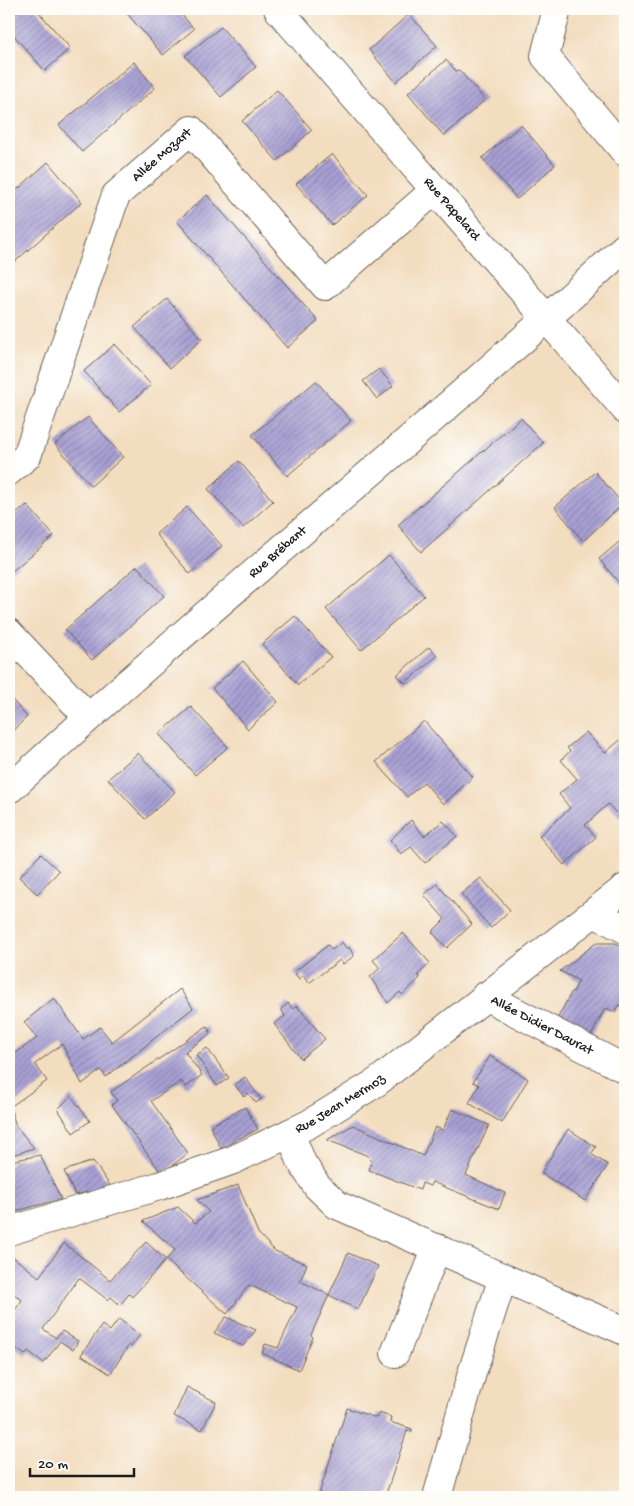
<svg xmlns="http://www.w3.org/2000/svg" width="634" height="1506" viewBox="0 0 634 1506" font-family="'Gochi Hand',sans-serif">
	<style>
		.building { fill: url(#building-hatch) }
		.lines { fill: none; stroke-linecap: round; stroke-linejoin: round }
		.minor-casing { stroke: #676055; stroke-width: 30 }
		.minor { stroke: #fff; stroke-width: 28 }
		.labels { text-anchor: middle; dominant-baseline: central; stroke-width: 4; stroke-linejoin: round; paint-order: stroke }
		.street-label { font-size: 14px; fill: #1c1c1c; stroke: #fdfcf7 }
	</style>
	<defs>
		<pattern id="building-hatch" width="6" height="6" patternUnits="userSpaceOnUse" patternTransform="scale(1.25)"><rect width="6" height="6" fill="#a8a0d4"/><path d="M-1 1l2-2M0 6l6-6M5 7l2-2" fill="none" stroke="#8882ab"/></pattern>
	</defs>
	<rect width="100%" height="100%" fill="#fdfcf7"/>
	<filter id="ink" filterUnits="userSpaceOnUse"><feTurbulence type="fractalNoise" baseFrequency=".02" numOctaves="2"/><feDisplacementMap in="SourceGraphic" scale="10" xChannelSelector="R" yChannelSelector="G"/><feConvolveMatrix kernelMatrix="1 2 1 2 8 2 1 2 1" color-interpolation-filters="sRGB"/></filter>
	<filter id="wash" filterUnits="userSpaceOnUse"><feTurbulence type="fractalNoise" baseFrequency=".0096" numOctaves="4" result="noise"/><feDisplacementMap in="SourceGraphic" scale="20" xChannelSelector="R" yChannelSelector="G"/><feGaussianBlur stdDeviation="1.12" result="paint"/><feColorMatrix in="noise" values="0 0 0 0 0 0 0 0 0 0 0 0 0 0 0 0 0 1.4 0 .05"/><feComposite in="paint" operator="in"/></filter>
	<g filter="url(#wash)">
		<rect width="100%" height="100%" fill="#f3ddbf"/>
		<g id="blocks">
			<!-- building -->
			<g class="building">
				<polygon points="9,9 36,9 70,48 45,71 9,30"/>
				<polygon points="123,9 177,9 194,29 163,55"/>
				<polygon points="409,14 437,46 396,82 369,50"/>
				<polygon points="221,27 256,67 221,97 185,56"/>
				<polygon points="446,60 456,71 459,70 485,100 444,136 408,93"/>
				<polygon points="134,62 155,88 82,152 59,125"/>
				<polygon points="277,90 312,130 277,161 242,121"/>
				<polygon points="521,125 555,165 517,199 482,158"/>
				<polygon points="332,154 368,195 332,225 296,184"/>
				<polygon points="48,162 82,202 9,267 9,197"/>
				<polygon points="207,195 318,321 287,348 177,221"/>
				<polygon points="167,299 202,339 170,368 134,327"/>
				<polygon points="115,344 151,385 119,412 84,371"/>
				<polygon points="379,369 393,386 377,399 363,381"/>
				<polygon points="316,381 351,421 287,476 252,435"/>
				<polygon points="88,417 123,457 91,486 55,444"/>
				<polygon points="521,418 543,443 421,552 398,525"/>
				<polygon points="239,461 273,501 243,528 208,489"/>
				<polygon points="595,472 623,504 583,541 555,507"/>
				<polygon points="27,505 54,536 11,572 9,569 9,520"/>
				<polygon points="187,507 222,546 190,574 156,534"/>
				<polygon points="625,537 625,590 599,559"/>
				<polygon points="389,555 424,596 361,650 326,609"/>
				<polygon points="137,566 164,596 92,660 65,630"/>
				<polygon points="295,616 331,657 298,685 262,644"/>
				<polygon points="429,647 437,656 405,683 397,675"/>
				<polygon points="243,661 278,702 248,729 212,688"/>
				<polygon points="9,696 27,717 9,734"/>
				<polygon points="191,707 228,747 195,775 159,734"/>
				<polygon points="424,721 473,777 443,804 424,782 407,797 376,762"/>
				<polygon points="586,732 605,753 625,736 625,787 624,789 625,791 625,823 608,804 585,825 596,837 564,865 539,836 570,808 559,794 577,779 561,760 570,751 567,748"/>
				<polygon points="138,753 175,792 145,819 108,779"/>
				<polygon points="411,820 424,836 443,821 457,836 425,863 411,847 401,854 390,840"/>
				<polygon points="41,854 59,871 37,894 19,877"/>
				<polygon points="481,878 510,910 491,928 461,894"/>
				<polygon points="437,884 472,924 447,948 432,932 445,919 424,895"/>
				<polygon points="403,933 430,963 418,975 420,978 402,995 400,992 388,1003 370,977 380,968 373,960"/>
				<polygon points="342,942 347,949 349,947 354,956 343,964 340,960 309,983 303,975 299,979 294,972 328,945 332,950"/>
				<polygon points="596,943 616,943 625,948 625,1001 623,1000 615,1012 605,1008 589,1040 555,1023 572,991 573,992 579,981 560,971"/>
				<polygon points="180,989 193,1008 106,1077 101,1070 82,1084 62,1044 35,1064 47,1081 10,1107 16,1126 34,1148 9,1156 9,1058 37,1038 24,1022 54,998 83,1039 100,1027 112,1042"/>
				<polygon points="288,1003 293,1009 297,1006 325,1039 301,1059 274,1024 285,1016 281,1009"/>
				<polygon points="207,1026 211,1033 185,1052 202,1075 186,1087 181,1081 151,1101 188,1153 162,1174 112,1105 117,1101 111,1092"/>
				<polygon points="207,1048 229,1078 217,1086 196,1055"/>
				<polygon points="490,1056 528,1079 502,1123 469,1103 479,1085 473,1082"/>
				<polygon points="245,1077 261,1099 256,1103 248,1093 244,1097 235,1085"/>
				<polygon points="71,1096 90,1121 73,1133 58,1109"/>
				<polygon points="245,1107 258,1129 221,1148 210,1126"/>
				<polygon points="452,1109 489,1125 466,1175 505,1193 499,1209 432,1182 430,1186 422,1183 420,1190 369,1170 372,1161 366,1155 327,1140 353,1125 423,1156 435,1127 443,1130"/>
				<polygon points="568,1129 596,1147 591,1154 608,1165 585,1201 541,1173"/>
				<polygon points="40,1155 61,1199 9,1213 9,1165 12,1164 11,1161"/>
				<polygon points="93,1161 111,1187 75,1195 64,1171"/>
				<polygon points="238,1185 258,1233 275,1251 307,1264 300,1281 329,1295 311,1335 313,1337 299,1370 262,1353 265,1344 278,1348 297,1307 249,1285 227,1314 166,1260 175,1250 143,1221 178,1207 195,1223 209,1212 197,1200"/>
				<polygon points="146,1242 166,1260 132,1297 129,1294 120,1305 111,1297 108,1300 79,1278 43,1329 56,1338 62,1331 78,1341 73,1350 60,1341 44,1363 28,1351 25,1355 9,1343 9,1319 22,1300 9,1290 9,1259 13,1257 39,1277 64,1243 110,1280"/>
				<polygon points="348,1253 378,1266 358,1310 329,1295"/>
				<polygon points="226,1317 256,1330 243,1346 214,1333"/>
				<polygon points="119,1319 140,1335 131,1347 129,1345 110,1374 81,1355 102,1325 110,1331"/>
				<polygon points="187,1387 216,1402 202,1430 174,1416"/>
				<polygon points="347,1408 376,1418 379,1413 391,1417 390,1422 412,1429 412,1432 407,1431 385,1497 318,1497"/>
			</g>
		</g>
	</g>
	<g filter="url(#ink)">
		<use href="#blocks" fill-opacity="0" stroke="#676055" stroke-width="1"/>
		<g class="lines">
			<!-- minor casing -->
			<g class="minor-casing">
				<g id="minor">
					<path id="s1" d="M278 9 625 409"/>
					<polyline points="557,9 545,56 625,152"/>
					<path id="s2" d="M9 471 27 456 116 195 191 130 325 286 435 190"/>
					<polyline points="9,633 88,717"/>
					<path id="s3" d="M11 788C212 603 425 432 625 247"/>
					<polyline points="594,913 625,929"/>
					<path id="s4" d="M485 996 625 1069"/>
					<polyline points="290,1133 302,1163 317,1186 337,1205 625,1331"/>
					<path id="s5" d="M9 1231 159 1186 233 1160 309 1124 377 1082 625 888"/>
					<polyline points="395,1353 437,1248"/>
					<polyline points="437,1497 472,1373 503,1277"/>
				</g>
			</g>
			<!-- minor -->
			<use href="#minor" class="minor"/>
		</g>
	</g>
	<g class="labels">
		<!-- street labels -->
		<g class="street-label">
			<text stroke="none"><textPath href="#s2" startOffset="360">Allée Mozart</textPath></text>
			<text stroke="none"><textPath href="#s1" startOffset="265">Rue Papelard</textPath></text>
			<text stroke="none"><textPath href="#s3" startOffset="356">Rue Brébant</textPath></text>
			<text stroke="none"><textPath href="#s4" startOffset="64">Allée Didier Daurat</textPath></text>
			<text stroke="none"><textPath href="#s5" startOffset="356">Rue Jean Mermoz</textPath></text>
		</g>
	</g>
	<!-- margin -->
	<rect width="634" height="1506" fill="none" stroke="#fdfcf7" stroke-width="30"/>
	<!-- scale -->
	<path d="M30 1468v8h104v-8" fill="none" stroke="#1c1c1c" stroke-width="2.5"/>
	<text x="38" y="1468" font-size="15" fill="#1c1c1c" stroke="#fdfcf7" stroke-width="4" paint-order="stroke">20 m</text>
</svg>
